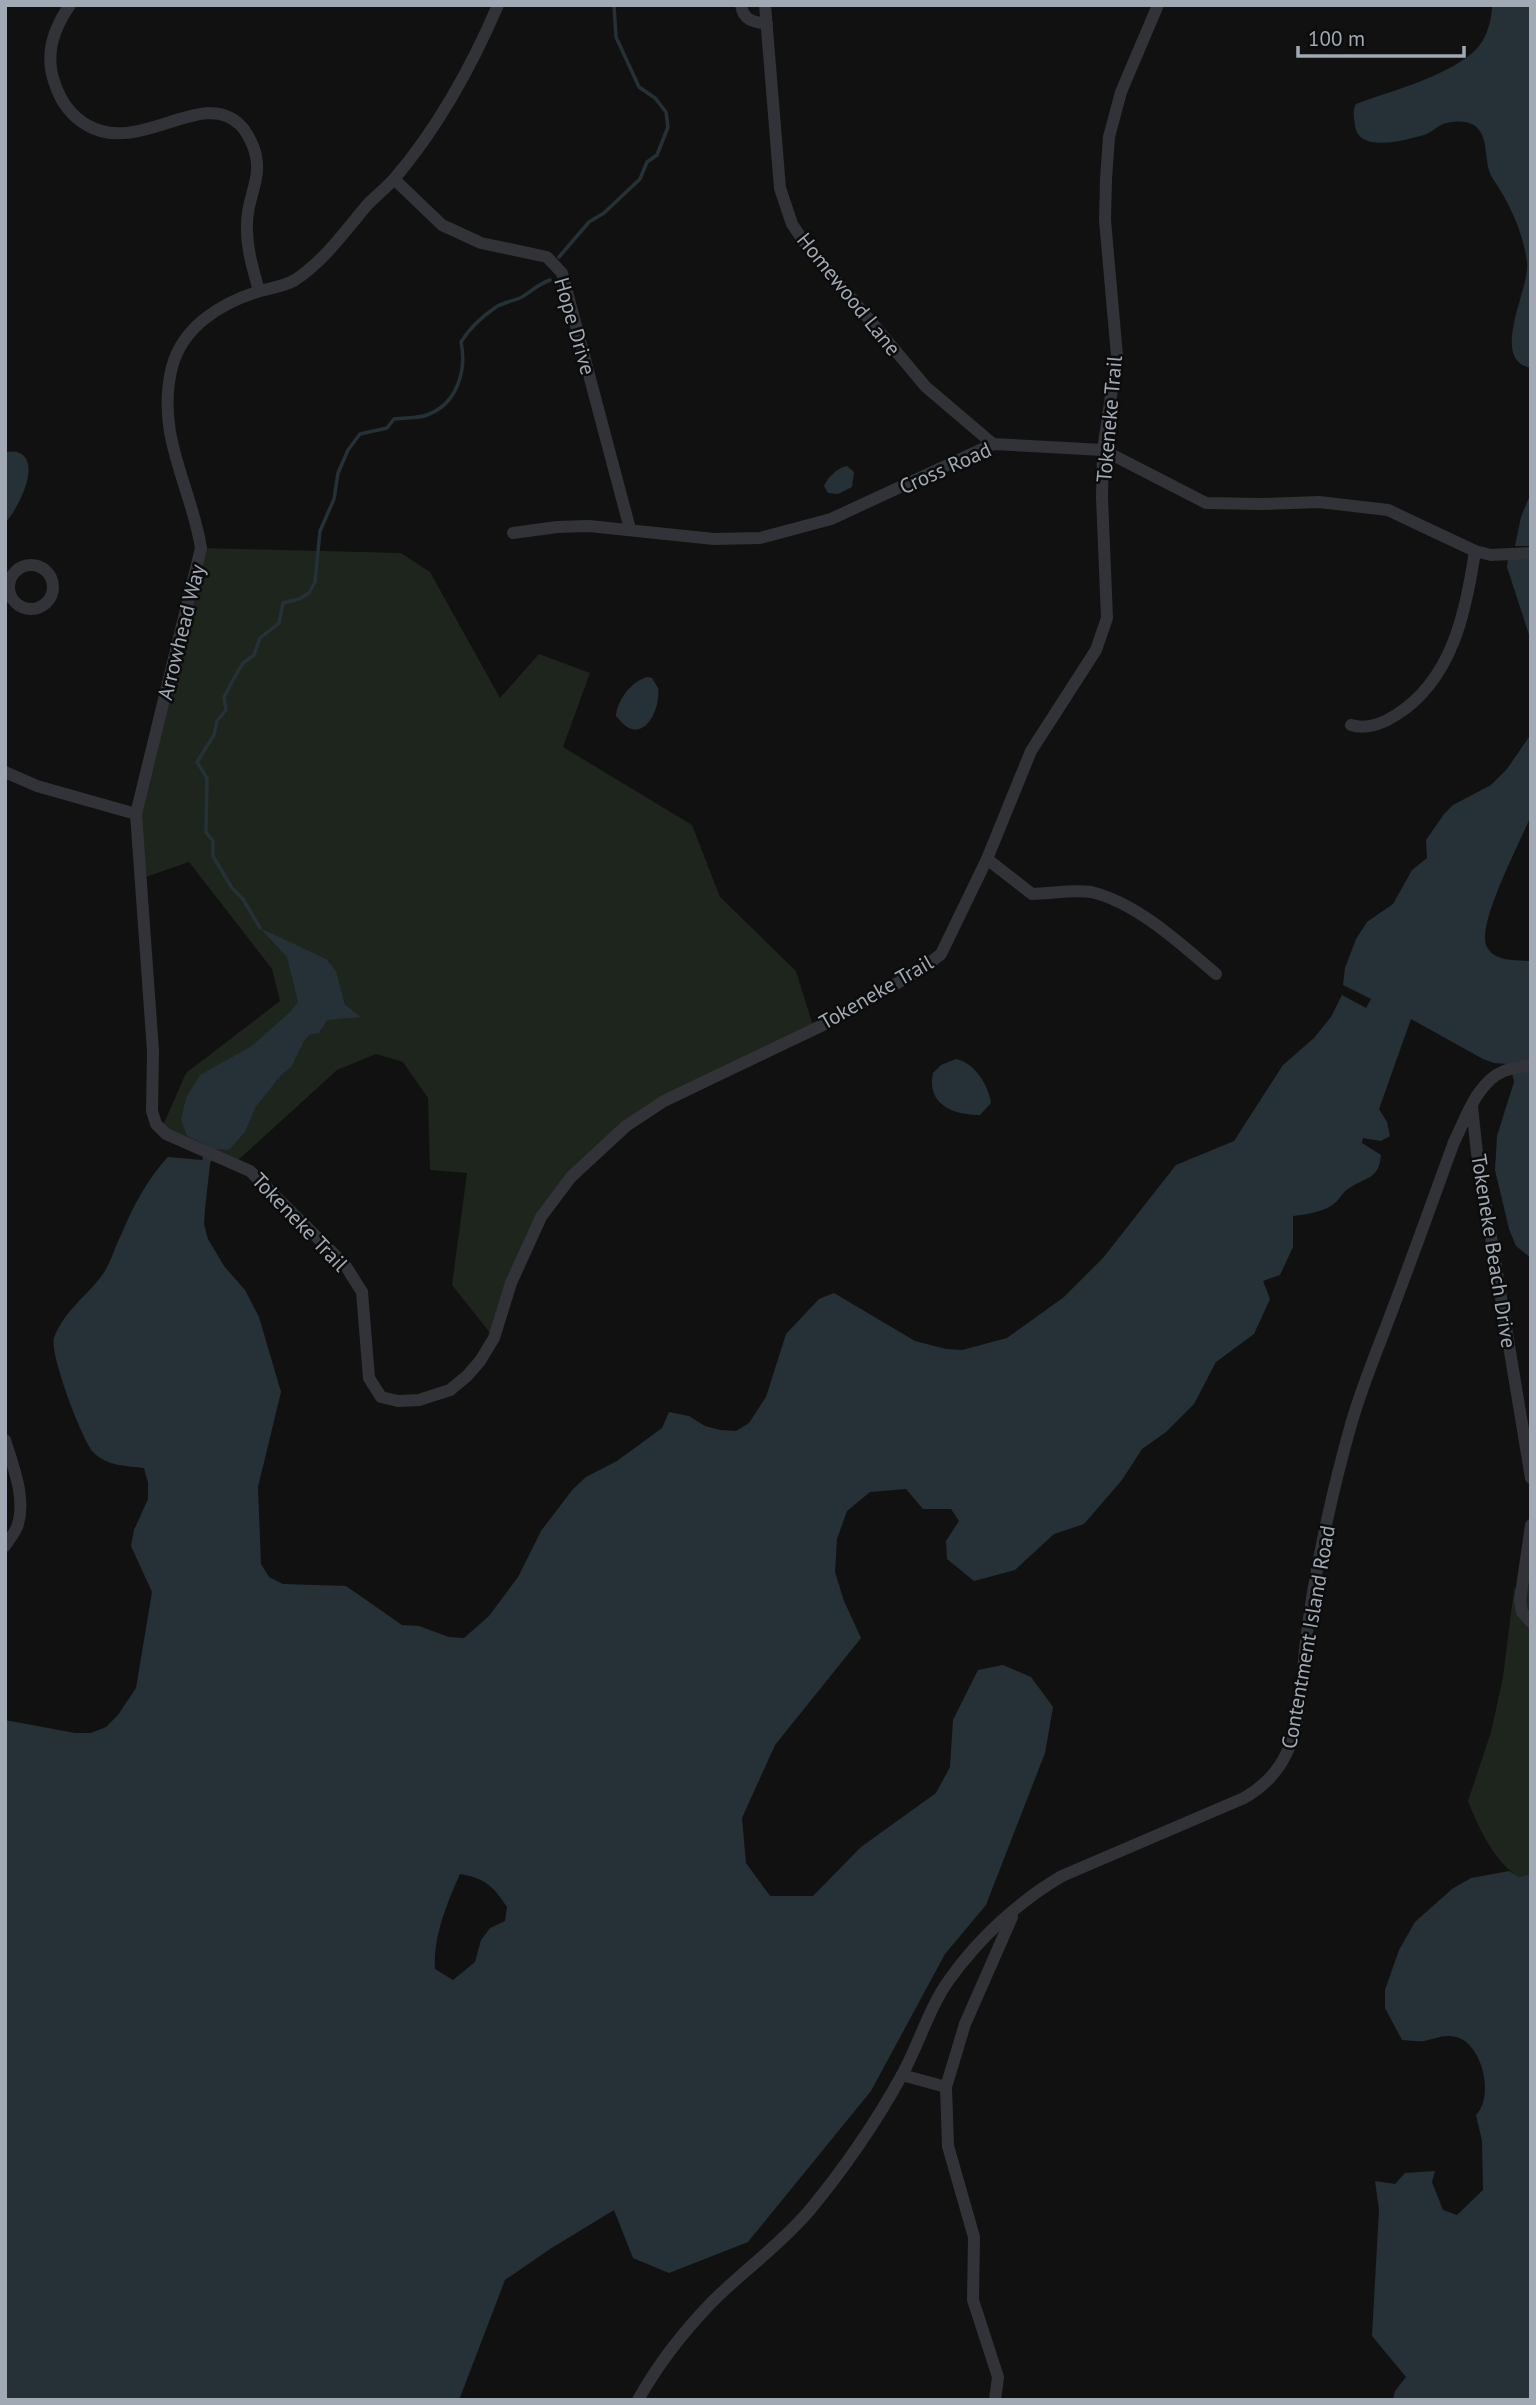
<svg xmlns="http://www.w3.org/2000/svg" width="1536" height="2405" viewBox="0 0 1536 2405" font-family="'PT Sans',sans-serif">
	<style>
		.green { fill: #1d251d }
		.water { fill: #263137; fill-rule: evenodd }
		.lines { fill: none; stroke-linecap: round; stroke-linejoin: round }
		.stream { stroke: #263137; stroke-width: 3.5 }
		.minor { stroke: #313338; stroke-width: 12 }
		.labels { text-anchor: middle; dominant-baseline: central; stroke-width: 5; stroke-linejoin: round; paint-order: stroke }
		.street-label { font-size: 21px; fill: #a1a9b4; stroke: #0c0c0d }
	</style>
	<rect width="100%" height="100%" fill="#111112"/>
	<!-- green -->
	<g class="green">
		<polygon points="201,548 401,553 430,572 500,698 539,654 590,673 563,747 692,825 720,897 796,971 814,1029 626,1126 541,1217 494,1338 452,1285 467,1173 430,1170 428,1098 403,1062 376,1054 337,1070 235,1163 161,1130 186,1073 280,1001 272,969 189,862 140,879 136,814"/>
		<path d="M1531 1572V1874L1519 1877C1495 1863 1478 1827 1468 1801L1491 1732 1503 1677 1514 1589Z"/>
	</g>
	<!-- water -->
	<g class="water">
		<path d="M1492 5H1531V368C1488 360 1531 287 1527 262 1523 232 1510 204 1493 179 1482 162 1491 137 1474 125 1465 120 1452 121 1443 124 1436 127 1431 133 1424 135 1406 140 1358 154 1355 125 1354 117 1352 111 1356 104 1391 91 1442 78 1471 54 1485 44 1492 22 1492 5Z"/>
		<path d="M5 452C9 452 13 451 17 452 44 460 17 511 5 523Z"/>
		<path d="M847 466 854 472 852 487 838 494 828 493 824 486C828 477 837 468 847 466Z"/>
		<polygon points="1531,493 1531,546 1515,546 1521,517"/>
		<polygon points="1529,558 1531,641 1507,567 1508,559"/>
		<path d="M647 677 652 678C653 680 657 686 658 688 661 703 649 737 629 728 623 725 620 720 616 716 617 700 632 681 647 677Z"/>
		<path d="M1531 734C1531 750 1534 808 1529 820 1520 843 1475 927 1487 947 1495 962 1516 960 1531 961V1258L1516 1246 1509 1229 1495 1170 1497 1136 1514 1082 1512 1072 1507 1064 1494 1063 1483 1059 1411 1019 1379 1109 1387 1122 1390 1136 1381 1141 1363 1138 1362 1143 1381 1155C1379 1180 1365 1177 1348 1189 1343 1192 1340 1198 1336 1202 1325 1212 1308 1214 1293 1216V1247L1280 1275 1263 1281 1270 1299 1254 1334 1216 1362 1194 1404 1166 1432 1142 1449 1122 1480 1084 1524 1054 1534 1015 1570 974 1581 947 1559 946 1541 959 1521 951 1509H923L906 1489 870 1492 847 1511 837 1539 835 1572 844 1601 861 1638 775 1745 742 1818 746 1863 770 1896H813L861 1847 936 1793 950 1767 953 1720 978 1670 1003 1665 1031 1677 1053 1707 1045 1753 986 1905 945 1954 871 2091 748 2242 669 2273 633 2258 614 2210 550 2249 505 2280 459 2400H5V1720L75 1733H91L106 1727 118 1715 136 1688 152 1592 131 1546 134 1530 148 1499V1483L144 1468C127 1466 107 1466 94 1453 82 1441 49 1352 54 1338 63 1312 88 1295 103 1274 111 1262 115 1247 121 1235 133 1207 147 1179 168 1157L202 1160 207 1145 187 1136 181 1120 186 1098 200 1075 252 1046 290 1012 298 1002 287 957 260 928 326 959 336 971 345 1005 361 1017 327 1020 319 1033 309 1035 304 1041 291 1067 281 1075 255 1108 245 1132 229 1150 216 1149 210 1164 205 1209 204 1224 208 1239 224 1266 245 1290 259 1317 281 1392 258 1487 261 1564 269 1577 283 1584 346 1586 402 1625 419 1626 449 1637 464 1638 489 1616 518 1577 541 1531 573 1489 586 1477 617 1461 662 1428 669 1412 689 1416 705 1426 720 1430 736 1431 749 1423 766 1397 786 1334 819 1299 834 1293 915 1341 946 1349 962 1350 1007 1338 1064 1297 1103 1258 1176 1165 1234 1141 1283 1065 1314 1038 1331 1017 1342 995 1366 1008 1371 999 1343 985 1345 968 1356 939 1367 922 1393 904 1412 870 1427 858 1426 840 1444 814 1453 805 1491 785 1507 769ZM460 1874C485 1878 493 1886 507 1907L505 1921 490 1928 481 1940 475 1962 453 1980 435 1969C433 1937 447 1903 460 1874Z"/>
		<path d="M956 1059C975 1063 988 1085 991 1103L980 1115C954 1115 926 1105 933 1073L941 1065Z"/>
		<path d="M1509 1871 1519 1877 1531 1874V2400H1393L1395 2391 1406 2377 1372 2336 1379 2210 1375 2181 1395 2184 1405 2173 1435 2171 1432 2182 1443 2210 1457 2215 1483 2190 1482 2141 1476 2115C1495 2096 1482 2043 1456 2037 1443 2034 1435 2039 1424 2041 1417 2042 1409 2040 1402 2040L1385 2008V1990L1399 1950 1415 1922 1452 1889 1471 1878Z"/>
	</g>
	<g class="lines">
		<!-- stream -->
		<g class="stream">
			<polyline points="559,257 589,222 604,213 640,179 647,162 657,155 668,127 666,112 655,98 639,87 616,37 614,5"/>
			<path d="M260 928 243 899 232 888 213 856V841L206 832 207 778 197 762 214 735 217 721 226 710 224 697 233 680 243 663 254 655 260 638 279 623 283 603 299 599 309 593 315 582 320 531 334 499 338 473 348 450 360 434 387 428 394 419C406 417 416 419 427 415 457 404 467 371 461 342 469 329 483 316 496 307 504 302 514 301 522 297 533 290 537 285 550 280"/>
		</g>
		<!-- minor -->
		<g class="minor">
			<path d="M70 5C53 29 44 55 55 84 61 102 71 116 87 125 138 156 202 88 239 124 245 129 250 139 253 146 265 177 247 194 247 224 246 247 253 269 259 291"/>
			<path d="M498 5C471 68 439 126 395 178 387 187 377 195 368 204 345 231 325 260 295 280 285 286 271 288 260 291 221 303 183 326 172 367 155 435 191 485 201 548L136 814 153 1051 152 1111 156 1124 166 1134 250 1171 345 1265 362 1292 369 1378 381 1397 398 1401 419 1400 450 1390 467 1376 480 1361 494 1338 511 1283 541 1217 571 1177 626 1126 664 1101 827 1023 922 969 941 954 987 859 1031 751 1096 650 1107 618 1102 497 1103 450 1117 356 1105 220 1106 179 1109 137 1121 92 1158 5"/>
			<path d="M741 5C743 20 753 22 767 24"/>
			<polyline points="765,5 780,188 792,224 804,242 926,387 993,444"/>
			<polyline points="394,179 442,225 481,243 547,257 562,273 630,529"/>
			<polyline points="513,533 557,527 589,526 714,539 760,538 831,519 993,444 1103,450 1206,503 1262,504 1319,502 1388,510 1475,551 1491,555 1531,553"/>
			<circle cx="31" cy="587" r="22"/>
			<path d="M1351 725C1367 730 1382 724 1396 715 1452 680 1466 612 1475 551"/>
			<polyline points="5,772 37,786 136,814"/>
			<path d="M987 859 1032 894C1050 894 1073 889 1091 892 1136 902 1182 945 1216 974"/>
			<polyline points="1472,1107 1477,1153 1531,1478"/>
			<path d="M5 1440C13 1466 27 1500 17 1527 14 1534 9 1540 5 1546"/>
			<polyline points="1531,1525 1520,1601 1522,1612 1531,1622"/>
			<polyline points="902,2075 946,2087"/>
			<path d="M638 2400C657 2366 685 2330 712 2302 743 2271 780 2245 809 2211 843 2170 876 2122 902 2075 918 2046 930 2006 949 1980 978 1939 1019 1901 1062 1876L1244 1798C1302 1765 1299 1709 1305 1649 1313 1577 1332 1491 1352 1421 1363 1384 1378 1348 1392 1311 1413 1255 1434 1198 1454 1142 1466 1118 1477 1082 1504 1071 1512 1068 1522 1067 1531 1065"/>
			<polyline points="995,2400 998,2377 973,2300 974,2237 948,2146 946,2087 965,2024 1012,1917"/>
		</g>
	</g>
	<g class="labels">
		<!-- street labels -->
		<g class="street-label">
			<text transform="translate(849 294) rotate(51)">Homewood Lane</text>
			<text transform="translate(575 326) rotate(74)">Hope Drive</text>
			<text transform="translate(1109 419) rotate(-85)">Tokeneke Trail</text>
			<text transform="translate(945 468) rotate(-24)">Cross Road</text>
			<text transform="translate(181 632) rotate(-76)">Arrowhead Way</text>
			<text transform="translate(876 992) rotate(-30)">Tokeneke Trail</text>
			<text transform="translate(300 1222) rotate(46)">Tokeneke Trail</text>
			<text transform="translate(1494 1251) rotate(81)">Tokeneke Beach Drive</text>
			<text transform="translate(1308 1637) rotate(-80)">Contentment Island Road</text>
		</g>
	</g>
	<!-- border -->
	<rect width="1536" height="2405" fill="none" stroke="#a1a9b4" stroke-width="14"/>
	<!-- scale -->
	<path d="M1298 46v10h166v-10" fill="none" stroke="#a1a9b4" stroke-width="3.5"/>
	<text x="1308" y="46" font-size="21" fill="#a1a9b4" stroke="#0c0c0d" stroke-width="5" paint-order="stroke">100 m</text>
</svg>
